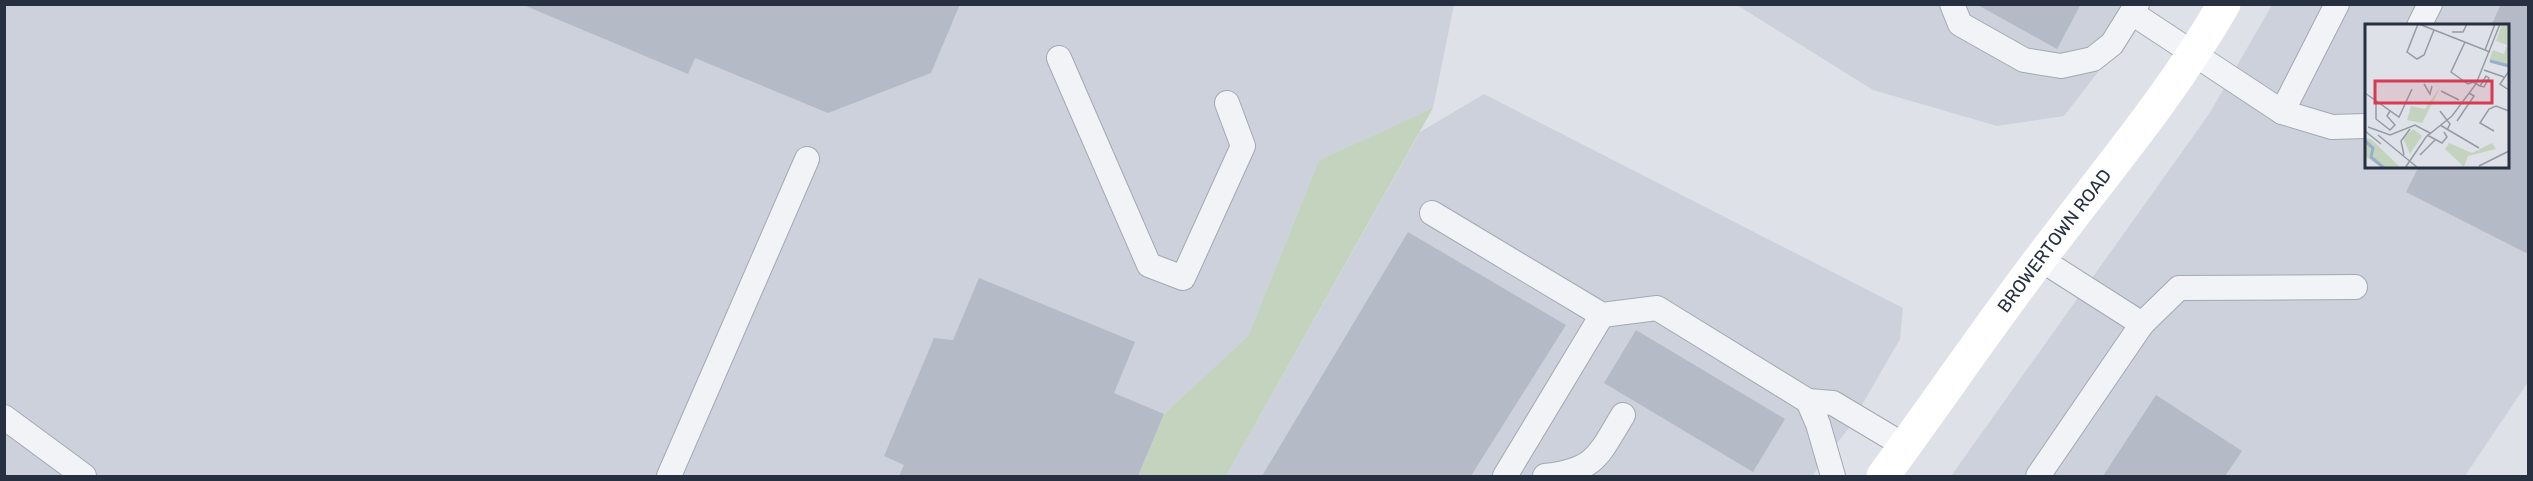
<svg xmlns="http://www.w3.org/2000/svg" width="2533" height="481" viewBox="0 0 2533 481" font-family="Rubik,sans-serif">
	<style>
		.built { fill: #ccd1db; fill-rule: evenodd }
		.green { fill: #c4d3be }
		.building { fill: #b5bbc6 }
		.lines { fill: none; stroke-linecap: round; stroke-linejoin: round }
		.lane-casing { stroke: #a3a9b2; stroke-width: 26 }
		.lane { stroke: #f1f3f7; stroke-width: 24 }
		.secondary { stroke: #fff; stroke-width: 33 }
		.labels { text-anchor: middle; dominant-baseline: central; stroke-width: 4.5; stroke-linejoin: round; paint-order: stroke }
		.street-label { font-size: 18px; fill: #263040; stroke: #edf1f6 }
		.inset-river { fill: none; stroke: #96b0cb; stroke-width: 3 }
		.inset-road { fill: none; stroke: #949ba5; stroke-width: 1.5 }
		.view { fill: #d63b53; fill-opacity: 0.15; stroke: #d63b53; stroke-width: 3 }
		.inset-edge { fill: none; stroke: #263040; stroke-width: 3 }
	</style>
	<rect width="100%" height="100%" fill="#dee2e8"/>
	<!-- built -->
	<g class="built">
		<polygon points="4,5 1454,5 1433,108 1319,160 1248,336 1164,414 1138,476 5,476"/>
		<polygon points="1737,5 2147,5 2135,24 2064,116 1997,126 1873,90"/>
		<path d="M2272 5H2528V382L2465 476H1951L2209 114ZM2366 26H2508V166H2366Z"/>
		<polygon points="1484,94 1903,308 1900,339 1848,429 1812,476 1226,476 1420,132"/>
	</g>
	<!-- green -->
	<polygon class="green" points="1433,108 1226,476 1138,476 1164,414 1248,336 1319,160"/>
	<!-- building -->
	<g class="building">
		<polygon points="521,4 960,4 931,73 828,113 695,58 688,74"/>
		<polygon points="1976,4 2081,4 2057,49"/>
		<polygon points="2501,4 2528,4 2528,254 2406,192 2419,166 2508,166 2508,26 2491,26"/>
		<polygon points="1408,232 1566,325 1471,476 1262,476"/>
		<polygon points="979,278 1135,342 1114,393 1164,414 1138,476 899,476 904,465 884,456 934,338 953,340"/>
		<polygon points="1636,330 1785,419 1753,472 1604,383"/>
		<polygon points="2156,395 2242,451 2225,476 2103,476"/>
	</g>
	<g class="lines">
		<!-- lane casing -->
		<g class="lane-casing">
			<g id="lane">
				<polyline points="1952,4 1960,24 2024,60 2061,66 2093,59 2112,44 2137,4"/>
				<polyline points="2132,13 2282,112 2332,127 2366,126"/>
				<polyline points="2419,26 2430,4"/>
				<polyline points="1059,58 1149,265 1183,278 1243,146 1227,103"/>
				<polyline points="2282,112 2337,4"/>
				<polyline points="1432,213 1602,315 1657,308 1808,401"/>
				<polyline points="2142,324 2179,288 2355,287"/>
				<polyline points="4,417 84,476"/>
				<polyline points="669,476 807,159"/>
				<polyline points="1505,476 1602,315"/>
				<path d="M1545 476C1596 470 1598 456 1623 415"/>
				<polyline points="1833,476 1818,424 1808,401 1833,403 1905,446"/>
				<polyline points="2038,476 2142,324 2040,259"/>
			</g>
		</g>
		<!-- lane -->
		<use href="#lane" class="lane"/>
		<!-- secondary -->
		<path class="secondary" id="s1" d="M1883 476C1936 404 1986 330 2040 259 2103 175 2171 96 2224 4"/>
	</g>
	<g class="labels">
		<!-- street labels -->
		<g class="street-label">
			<text stroke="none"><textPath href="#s1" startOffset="291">BROWERTOWN ROAD</textPath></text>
		</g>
	</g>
	<!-- overview -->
	<g transform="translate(2365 24)">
		<rect width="144" height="144" fill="#dee2e8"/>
		<path d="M137 0H144V42L124 37 128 26 139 30 142 21 131 17ZM76 62 57 99 42 96 46 82 60 85ZM48 105 57 112 45 130 38 114ZM0 114 6 115 36 144H17L0 132ZM84 119 107 129 127 119 131 125 103 132 99 143 80 125Z" fill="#c4d3be"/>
		<path class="inset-river" d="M125 37 144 42M0 117 8 124 6 133 19 144"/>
		<path class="inset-road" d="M53 0 42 28 52 35 59 31 69 6M54 0 125 28M87 8H98L102 0M100 18 86 48 103 60 108 58 115 62M120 26 130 0M119 46 139 53M144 47 135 60 144 66M121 52 124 54 119 63 115 62ZM59 60 65 70 67 62M76 67 94 76M0 69 34 93 47 65M11 77V95L25 106 30 101 22 92 25 87M75 87 85 100 82 106M92 97 109 72 104 69M75 101 114 124M3 103 25 111 50 101 65 109M0 107 16 120M129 107 115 99 124 85 131 82 144 87M13 111 53 144M62 111 77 119 82 113 79 108M39 131 36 117 45 105M55 131 71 115M114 142 144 127M40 144 61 113 87 92 111 60 135 0"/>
		<path class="view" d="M10 57H127V79H10Z"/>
		<rect width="144" height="144" class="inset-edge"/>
	</g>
	<!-- border -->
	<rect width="2533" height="481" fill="none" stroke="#263040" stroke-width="12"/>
</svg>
